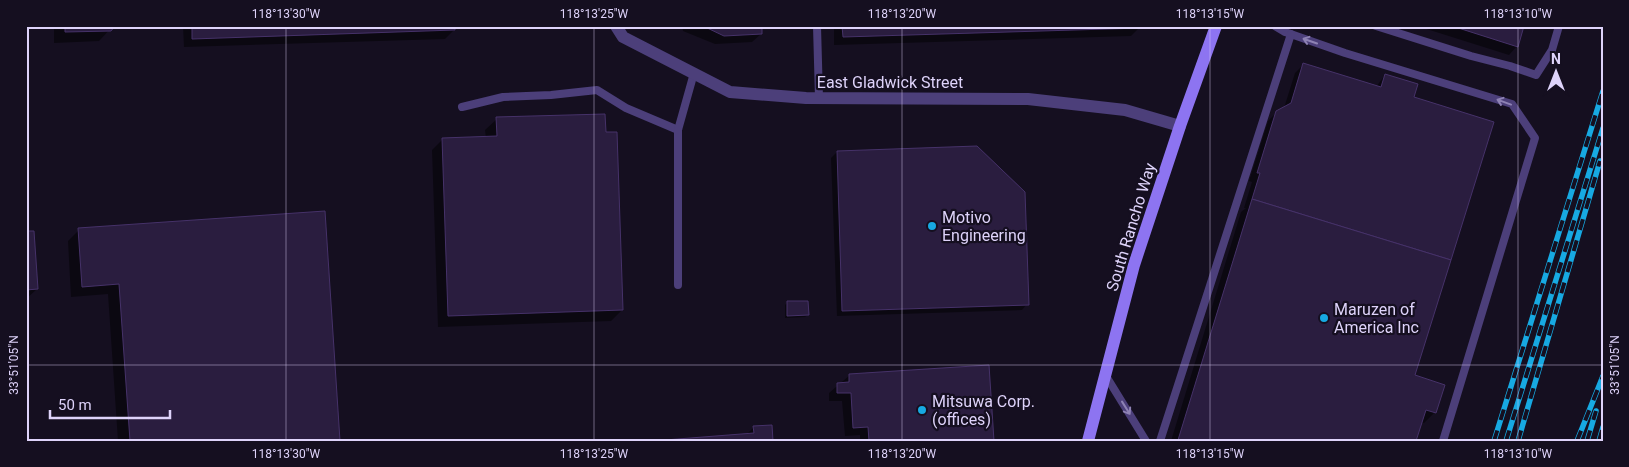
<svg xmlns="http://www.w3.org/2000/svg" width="1629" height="467" viewBox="0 0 1629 467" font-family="Roboto,sans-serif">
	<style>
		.shadow { fill: #0007 }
		.building { fill: #2a1d3f; stroke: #463269 }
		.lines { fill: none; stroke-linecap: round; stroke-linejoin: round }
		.lane { stroke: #4c3f7a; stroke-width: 8 }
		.street { stroke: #4c3f7a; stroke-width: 12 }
		.secondary { stroke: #8d74f1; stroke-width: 12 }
		.rail-casing { stroke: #17a9e2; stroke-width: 5.5 }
		.rail { stroke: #150f20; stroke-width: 4; stroke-dasharray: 11; stroke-linecap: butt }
		.oneway { stroke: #8e82b4 }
		.ticks { fill: none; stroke: #ded3fa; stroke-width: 1; stroke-opacity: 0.45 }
		.poi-dot { fill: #17a9e2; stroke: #150f20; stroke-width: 2 }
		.labels { text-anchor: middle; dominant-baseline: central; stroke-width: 4.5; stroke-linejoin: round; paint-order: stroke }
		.street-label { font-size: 16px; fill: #ded3fa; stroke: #150f20 }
		.poi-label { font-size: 16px; fill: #ded3fa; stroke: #150f20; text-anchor: start }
		.neatline { fill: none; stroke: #ded3fa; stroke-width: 2 }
		.ticks-label { font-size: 12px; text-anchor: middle; fill: #ded3fa }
	</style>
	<rect width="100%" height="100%" fill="#150f20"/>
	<!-- shadow -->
	<g class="shadow">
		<polygon points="54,26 113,26 99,41 54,43"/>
		<polygon points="183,26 454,26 454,30 445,39 184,47"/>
		<polygon points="682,26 761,26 761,34 752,42 715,44 683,31"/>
		<polygon points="834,26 1140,26 1140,27 1131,36 834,45"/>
		<polygon points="1417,26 1523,26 1517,46 1509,55"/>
		<polygon points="1304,64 1376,87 1385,75 1412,98 1413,376 1435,412 1424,423 1421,422 1415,441 1171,441 1241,212 1246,208 1244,208 1252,182 1249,181 1268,121 1277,112 1284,108 1295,73"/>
		<polygon points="497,119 622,310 611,321 438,327 432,150 443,139 486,138 485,130"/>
		<polygon points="837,152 1027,304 1022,310 837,316 831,158"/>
		<polygon points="79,230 339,441 118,441 108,294 71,297 68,241"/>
		<polygon points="26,232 37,289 26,299"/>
		<polygon points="787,303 808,315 805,317 785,318 785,305"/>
		<polygon points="850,375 993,441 860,441 860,435 845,436 842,401 829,401 829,393"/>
		<polygon points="754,427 772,441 746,435"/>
	</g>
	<!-- building -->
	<g class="building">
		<polygon points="65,26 115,26 111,31 65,32"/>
		<polygon points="192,26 455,26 455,30 192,39"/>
		<polygon points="703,26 762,26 762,34 724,36"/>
		<polygon points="842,26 1141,26 1141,28 843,37"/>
		<polygon points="1452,26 1524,26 1518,47"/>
		<polygon points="1303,63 1381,87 1385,74 1418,84 1414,97 1494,122 1451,260 1252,199 1260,173 1257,173 1276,111 1291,103"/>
		<polygon points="605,114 606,132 617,132 623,310 448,316 442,138 497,136 496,117"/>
		<polygon points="977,146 1025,192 1029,305 842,311 837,151"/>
		<polygon points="1252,199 1451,260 1415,375 1445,385 1436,413 1426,410 1416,441 1178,440"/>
		<polygon points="325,211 340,441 130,441 119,284 82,287 78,228"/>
		<polygon points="26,231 34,231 38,289 26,290"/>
		<polygon points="787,301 808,301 809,315 787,316"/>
		<polygon points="989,365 994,441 869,441 868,427 853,428 851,393 837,393 837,383 849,382 849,374"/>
		<polygon points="772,425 773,441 652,441 754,433 753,426"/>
	</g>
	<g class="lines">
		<!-- lane -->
		<g class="lane">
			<polyline points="817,26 819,98"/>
			<polyline points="1275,26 1285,32 1345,53 1512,104 1535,138 1443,441"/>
			<polyline points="1376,26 1471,56 1510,66 1536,75 1552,50 1559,26"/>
			<polyline points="462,107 503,97 551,95 597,90 626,108 678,130"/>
			<polyline points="678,285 678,130 694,73"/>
			<polyline points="1106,376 1146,441"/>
			<polyline points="1160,441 1291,34"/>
		</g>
		<!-- street -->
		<polyline class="street" points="616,26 623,37 730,92 806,98 1028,99 1125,110 1180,126"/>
		<!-- secondary -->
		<polyline class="secondary" points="1088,441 1134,265 1180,126 1216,26"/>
		<!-- rail casing -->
		<g class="rail-casing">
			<g id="rail">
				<polyline points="1494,441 1603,91"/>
				<polyline points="1506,441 1603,128"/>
				<polyline points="1518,441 1600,161"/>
				<polyline points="1577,441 1603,376"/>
				<polyline points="1587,441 1596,411"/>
				<polyline points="1599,441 1603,427"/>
			</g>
		</g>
		<!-- rail -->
		<use href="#rail" class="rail"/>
	</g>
	<!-- one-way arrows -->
	<defs><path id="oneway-shaft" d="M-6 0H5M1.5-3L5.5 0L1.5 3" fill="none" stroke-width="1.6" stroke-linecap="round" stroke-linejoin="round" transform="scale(1.25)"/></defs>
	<g class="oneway">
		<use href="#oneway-shaft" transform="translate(1310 41) rotate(-161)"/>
		<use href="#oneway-shaft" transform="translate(1504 102) rotate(-160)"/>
		<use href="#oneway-shaft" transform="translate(1126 408) rotate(58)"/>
	</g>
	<!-- ticks -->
	<path class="ticks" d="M286 26V441M594 26V441M902 26V441M1210 26V441M1518 26V441M26 365H1603"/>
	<!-- markers -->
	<g class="poi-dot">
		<circle cx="932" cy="226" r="5"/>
		<circle cx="1324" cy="318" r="5"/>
		<circle cx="922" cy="410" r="5"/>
	</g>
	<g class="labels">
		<!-- street labels -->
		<g class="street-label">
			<text x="890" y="82">East Gladwick Street</text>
			<text transform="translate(1131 227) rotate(-73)">South Rancho Way</text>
		</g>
		<!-- poi labels -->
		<g class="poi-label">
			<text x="942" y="217">Motivo<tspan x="942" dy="18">Engineering</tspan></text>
			<text x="1334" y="309">Maruzen of<tspan x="1334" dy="18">America Inc</tspan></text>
			<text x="932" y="401">Mitsuwa Corp.<tspan x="932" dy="18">(offices)</tspan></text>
		</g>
	</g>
	<!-- border -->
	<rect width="1629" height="467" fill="none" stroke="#150f20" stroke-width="55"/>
	<!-- north arrow -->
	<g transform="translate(1556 72)" stroke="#150f20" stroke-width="4" paint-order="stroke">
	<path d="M0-4L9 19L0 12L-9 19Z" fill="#ded3fa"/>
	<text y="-8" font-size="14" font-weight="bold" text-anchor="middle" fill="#ded3fa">N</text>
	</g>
	<!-- scale -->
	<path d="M50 410v8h120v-8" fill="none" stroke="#ded3fa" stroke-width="2.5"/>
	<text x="58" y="410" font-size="15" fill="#ded3fa" stroke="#150f20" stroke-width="4" paint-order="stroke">50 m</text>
	<rect x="28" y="28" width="1574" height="412" class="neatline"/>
	<g class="ticks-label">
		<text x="286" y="18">118°13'30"W</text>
		<text x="594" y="18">118°13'25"W</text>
		<text x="902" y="18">118°13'20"W</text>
		<text x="1210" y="18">118°13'15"W</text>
		<text x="1518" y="18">118°13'10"W</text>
		<text transform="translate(14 365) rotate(-90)" y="4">33°51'05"N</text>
		<text transform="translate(1615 365) rotate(-90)" y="4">33°51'05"N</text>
		<text x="286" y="458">118°13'30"W</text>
		<text x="594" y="458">118°13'25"W</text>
		<text x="902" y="458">118°13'20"W</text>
		<text x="1210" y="458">118°13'15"W</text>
		<text x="1518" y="458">118°13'10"W</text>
	</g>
</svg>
